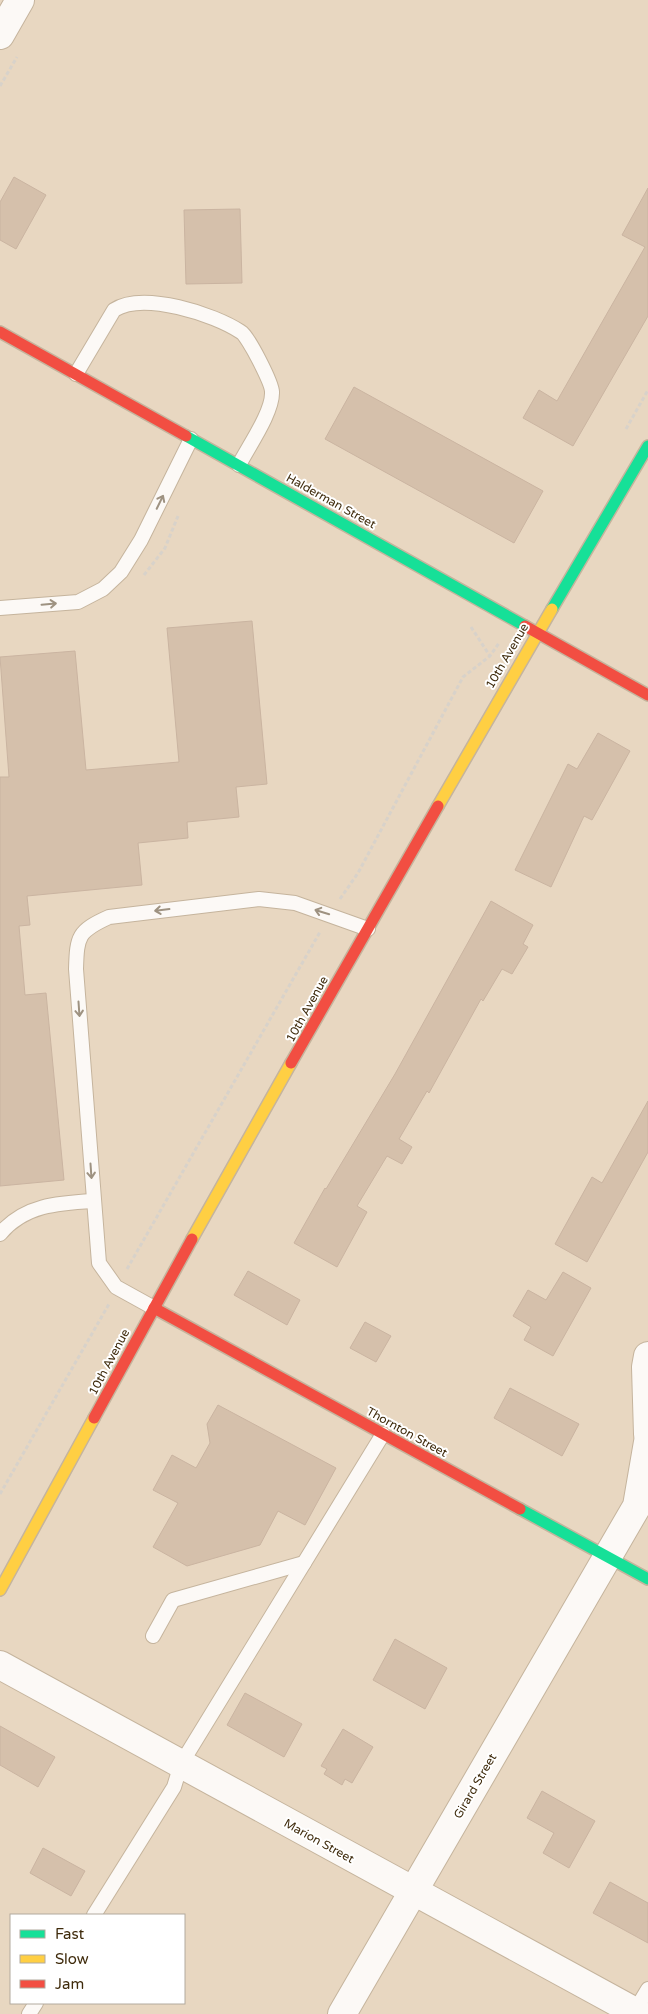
<svg xmlns="http://www.w3.org/2000/svg" width="648" height="2014" viewBox="0 0 648 2014" font-family="'Varela Round',sans-serif">
	<style>
		.building { fill: #d5c0ab; stroke: #cab4a1 }
		.lines { fill: none; stroke-linecap: round; stroke-linejoin: round }
		.lane-casing { stroke: #c5b49d; stroke-width: 16 }
		.street-casing { stroke: #c5b49d; stroke-width: 30 }
		.fast-casing { stroke: #c5b49d; stroke-width: 14 }
		.slow-casing { stroke: #c5b49d; stroke-width: 14 }
		.jam-casing { stroke: #c5b49d; stroke-width: 14 }
		.path { stroke: #d8d2ca; stroke-width: 3; stroke-dasharray: 4 2.5; stroke-linecap: butt }
		.lane { stroke: #fcf9f6; stroke-width: 14 }
		.street { stroke: #fcf9f6; stroke-width: 28 }
		.fast { stroke: #16e098; stroke-width: 11 }
		.slow { stroke: #ffcf43; stroke-width: 11 }
		.jam { stroke: #f24e42; stroke-width: 11 }
		.oneway { stroke: #9e9281 }
		.labels { text-anchor: middle; dominant-baseline: central; stroke-width: 4; stroke-linejoin: round; paint-order: stroke }
		.street-label { font-size: 12px; fill: #3f2b0c; stroke: #fff }
	</style>
	<rect width="100%" height="100%" fill="#e8d7c1"/>
	<!-- building -->
	<g class="building">
		<polygon points="14,177 46,195 16,249 0,240 0,202"/>
		<polygon points="648,188 648,316 573,446 523,418 539,390 557,401 645,247 622,235"/>
		<polygon points="240,209 242,283 186,284 184,210"/>
		<polygon points="354,387 543,491 514,543 325,439"/>
		<polygon points="252,621 267,784 236,787 239,817 187,822 188,838 138,843 142,885 27,896 30,925 19,926 25,995 46,993 64,1180 0,1186 0,777 9,777 0,657 75,651 86,770 179,762 167,628"/>
		<polygon points="598,733 630,751 592,820 584,816 551,887 515,870 568,764 577,769"/>
		<polygon points="491,901 533,925 523,944 528,947 512,974 502,969 483,1001 481,999 429,1093 427,1091 399,1139 412,1147 402,1164 387,1156 357,1206 367,1212 337,1267 294,1243 325,1188 326,1189 395,1074"/>
		<polygon points="648,1101 648,1152 587,1262 555,1244 592,1177 602,1183"/>
		<polygon points="248,1271 300,1300 287,1325 234,1295"/>
		<polygon points="563,1272 591,1288 553,1356 524,1340 531,1327 513,1316 528,1290 546,1300"/>
		<polygon points="365,1322 391,1336 376,1362 350,1348"/>
		<polygon points="510,1388 579,1424 562,1456 494,1418"/>
		<polygon points="218,1405 336,1468 305,1525 278,1511 260,1545 187,1566 153,1547 178,1503 153,1490 172,1455 196,1468 210,1443 207,1424"/>
		<polygon points="395,1639 447,1668 425,1709 373,1680"/>
		<polygon points="245,1693 302,1724 284,1757 227,1725"/>
		<polygon points="0,1726 55,1757 38,1787 0,1765"/>
		<polygon points="343,1729 373,1747 352,1783 345,1779 342,1785 324,1774 327,1769 321,1766"/>
		<polygon points="542,1791 595,1821 569,1868 543,1853 554,1833 527,1818"/>
		<polygon points="43,1848 85,1871 71,1896 30,1873"/>
		<polygon points="610,1882 648,1903 648,1943 593,1913"/>
	</g>
	<g class="lines">
		<!-- lane casing -->
		<g class="lane-casing">
			<g id="lane">
				<path d="M76 374 114 310C143 291 214 314 241 332 248 336 272 383 272 392 273 412 248 447 239 465"/>
				<polyline points="0,608 78,602 103,589 121,572 141,540 191,439"/>
				<path d="M0 1234C24 1205 58 1203 93 1201"/>
				<path d="M154 1308 116 1287 99 1263 76 969C77 936 78 931 109 917L259 899 295 903 368 929"/>
				<polyline points="153,1636 173,1600 304,1563"/>
				<polyline points="94,1915 174,1787 181,1764 383,1434"/>
				<polyline points="29,2014 36,2003"/>
				<polyline points="633,2014 648,1989"/>
			</g>
		</g>
		<!-- street casing -->
		<g class="street-casing">
			<g id="street">
				<polyline points="0,35 20,0"/>
				<polyline points="648,1356 646,1367 648,1434"/>
				<polyline points="0,1665 639,2014"/>
				<polyline points="342,2014 637,1506 648,1442"/>
			</g>
		</g>
		<!-- fast casing -->
		<g class="fast-casing">
			<g id="fast">
				<polyline points="186,436 525,626"/>
				<polyline points="552,609 648,446"/>
				<polyline points="520,1509 648,1579"/>
			</g>
		</g>
		<!-- slow casing -->
		<g class="slow-casing">
			<g id="slow">
				<polyline points="438,806 552,609"/>
				<polyline points="192,1239 291,1063"/>
				<polyline points="0,1590 94,1418"/>
			</g>
		</g>
		<!-- jam casing -->
		<g class="jam-casing">
			<g id="jam">
				<polyline points="0,332 186,436"/>
				<polyline points="525,626 648,695"/>
				<polyline points="291,1063 438,806"/>
				<polyline points="154,1308 520,1509"/>
				<polyline points="94,1418 192,1239"/>
			</g>
		</g>
		<!-- path -->
		<g class="path">
			<polyline points="0,86 17,57"/>
			<polyline points="626,429 648,390"/>
			<polyline points="144,575 165,548 178,516"/>
			<polyline points="471,627 490,656"/>
			<polyline points="340,899 358,873 463,677 490,656 499,643"/>
			<polyline points="127,1269 320,932"/>
			<polyline points="0,1494 109,1304"/>
		</g>
		<!-- lane -->
		<use href="#lane" class="lane"/>
		<!-- street -->
		<use href="#street" class="street"/>
		<!-- fast -->
		<use href="#fast" class="fast"/>
		<!-- slow -->
		<use href="#slow" class="slow"/>
		<!-- jam -->
		<use href="#jam" class="jam"/>
	</g>
	<!-- one-way arrows -->
	<defs><path id="oneway-shaft" d="M-6 0H5M1.5-3L5.5 0L1.5 3" fill="none" stroke-width="1.6" stroke-linecap="round" stroke-linejoin="round" transform="scale(1.25)"/></defs>
	<g class="oneway">
		<use href="#oneway-shaft" transform="translate(160 502) rotate(-64)"/>
		<use href="#oneway-shaft" transform="translate(49 604) rotate(-5)"/>
		<use href="#oneway-shaft" transform="translate(162 910) rotate(173)"/>
		<use href="#oneway-shaft" transform="translate(322 912) rotate(-163)"/>
		<use href="#oneway-shaft" transform="translate(79 1009) rotate(86)"/>
		<use href="#oneway-shaft" transform="translate(91 1171) rotate(86)"/>
	</g>
	<g class="labels">
		<!-- street labels -->
		<g class="street-label">
			<text transform="translate(331 501) rotate(29)">Halderman Street</text>
			<text transform="translate(507 656) rotate(-60)">10th Avenue</text>
			<text transform="translate(307 1009) rotate(-61)">10th Avenue</text>
			<text transform="translate(109 1362) rotate(-62)">10th Avenue</text>
			<text transform="translate(407 1432) rotate(29)">Thornton Street</text>
			<text transform="translate(475 1786) rotate(-60)">Girard Street</text>
			<text transform="translate(319 1841) rotate(29)">Marion Street</text>
		</g>
	</g>
	<!-- legend -->
	<rect x="10" y="1914" width="175" height="90" fill="#ffffff" stroke="#b2aa9e"/>
	<rect x="20" y="1930" width="25" height="8" fill="#16e098" stroke="#b2aa9e"/>
	<text x="55" y="1939" font-size="15" fill="#3f2b0c">Fast</text>
	<rect x="20" y="1955" width="25" height="8" fill="#ffcf43" stroke="#b2aa9e"/>
	<text x="55" y="1964" font-size="15" fill="#3f2b0c">Slow</text>
	<rect x="20" y="1980" width="25" height="8" fill="#f24e42" stroke="#b2aa9e"/>
	<text x="55" y="1989" font-size="15" fill="#3f2b0c">Jam</text>
</svg>
